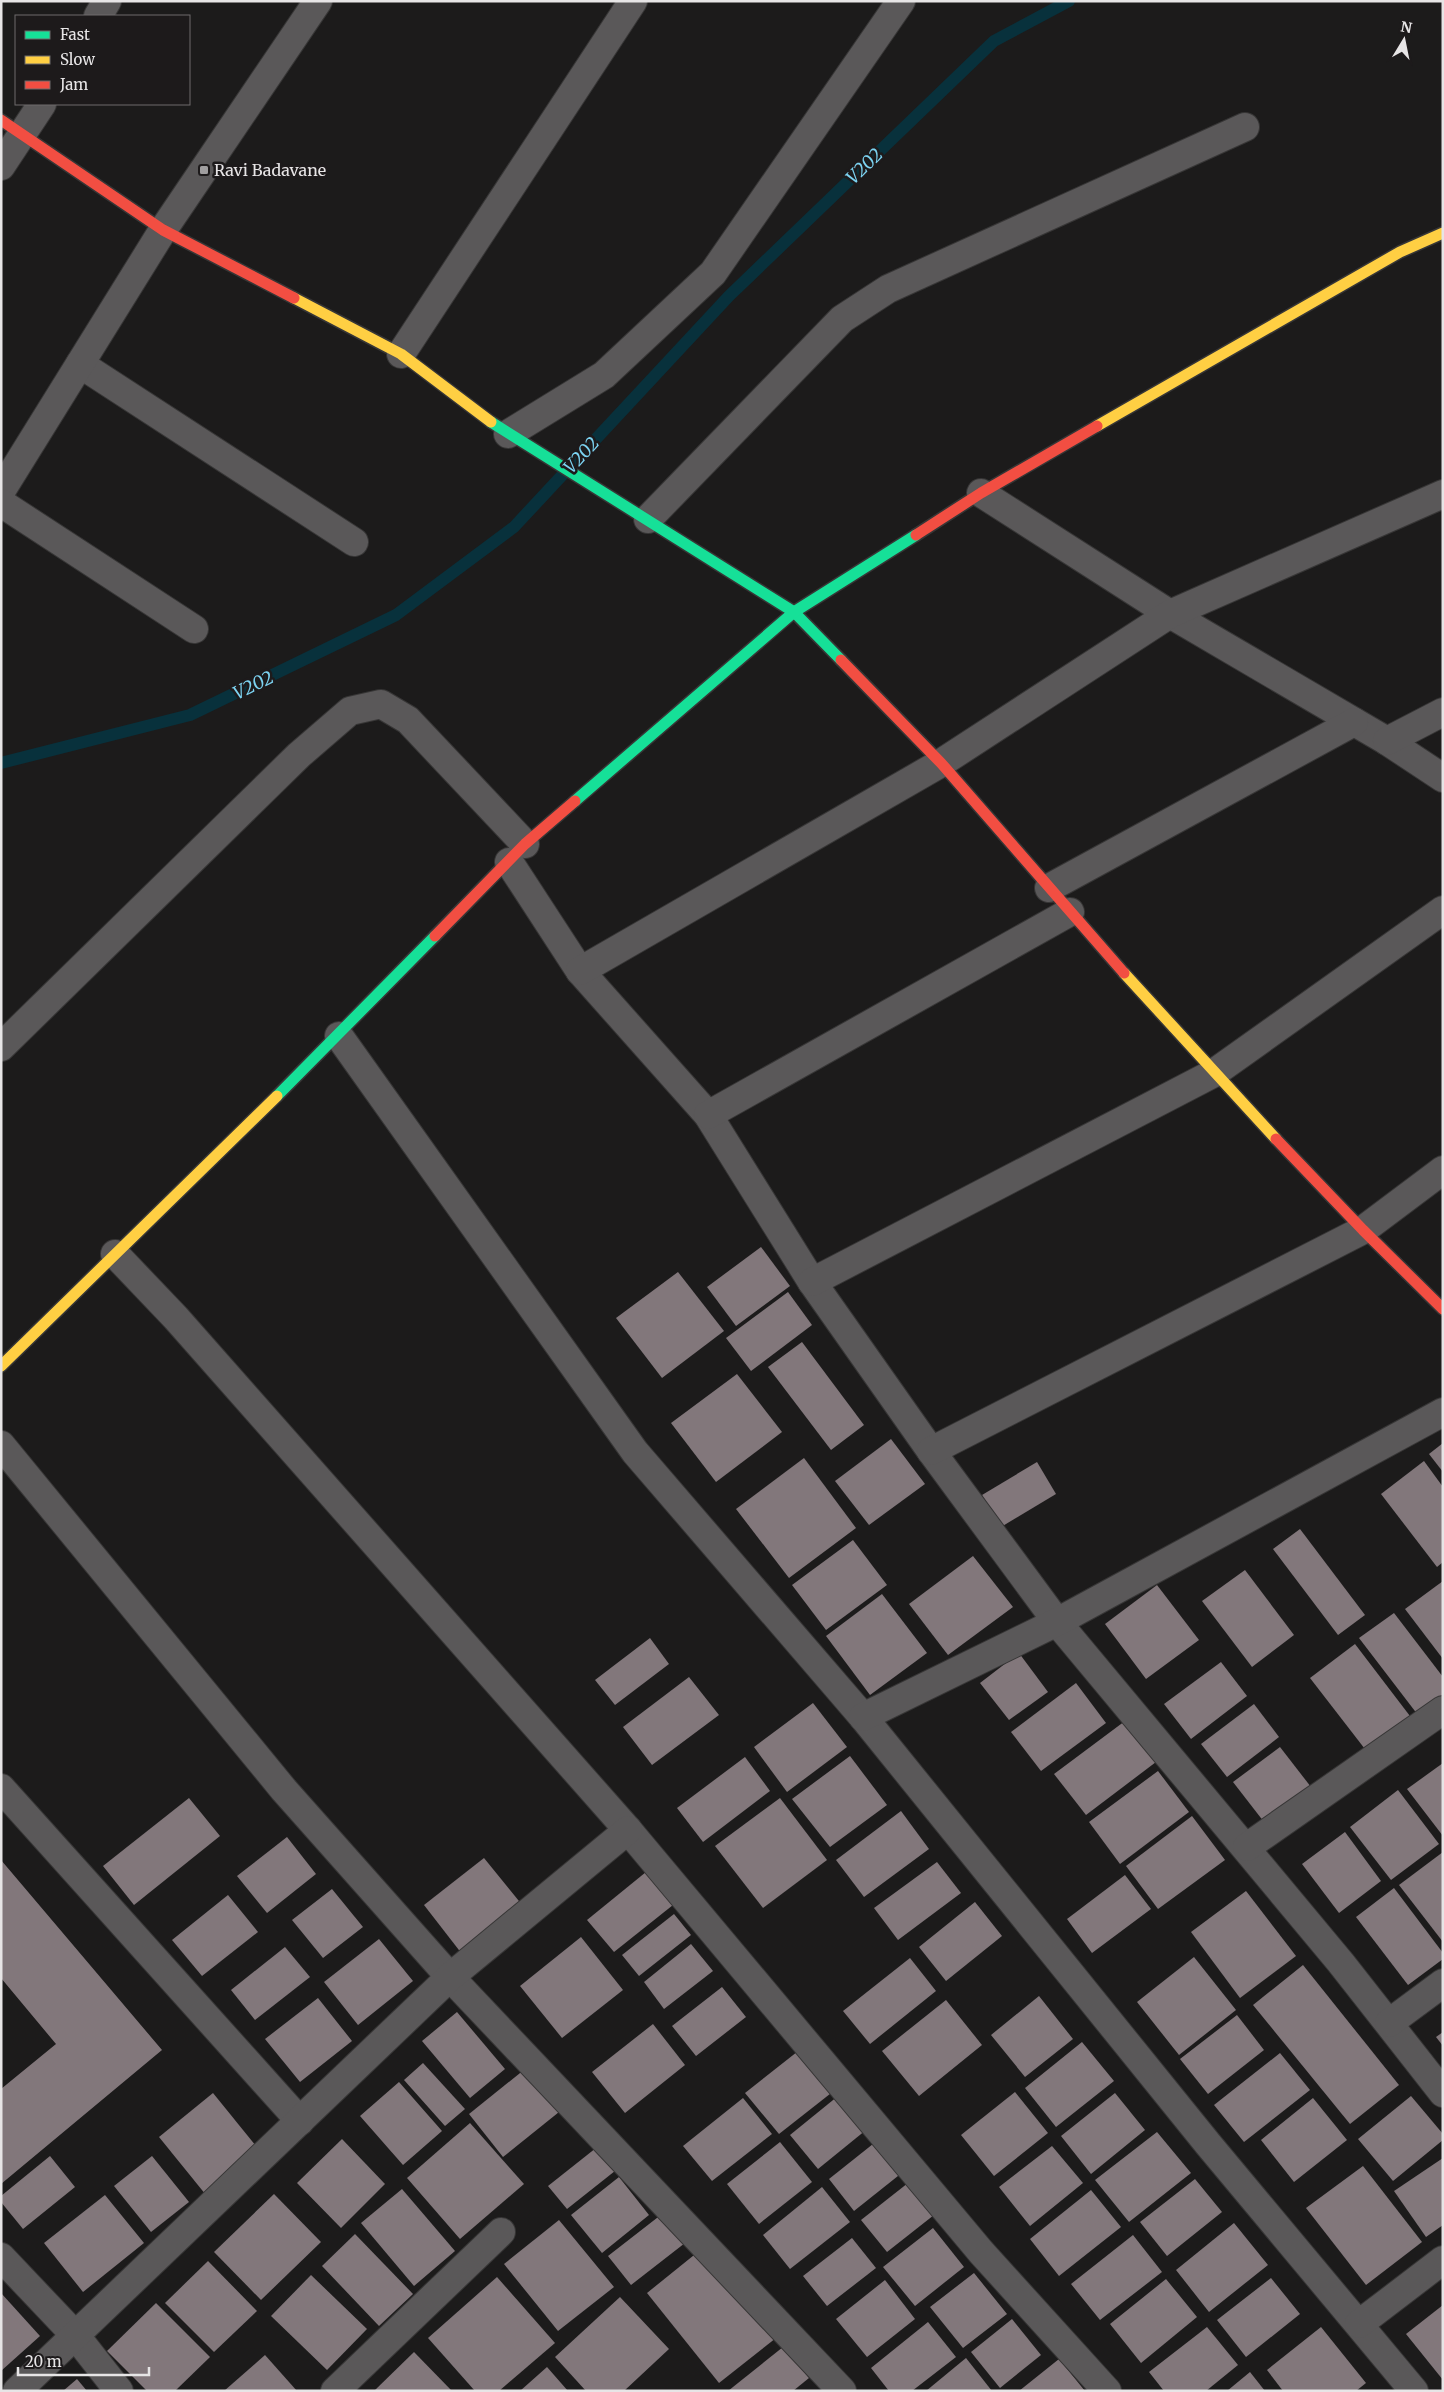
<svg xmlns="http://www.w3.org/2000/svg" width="1444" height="2392" viewBox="0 0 1444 2392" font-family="Merriweather,serif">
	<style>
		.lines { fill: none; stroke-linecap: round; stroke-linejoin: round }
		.stream { stroke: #08313c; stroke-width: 12 }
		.building { fill: #82777b }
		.street-casing { stroke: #373636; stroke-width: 30 }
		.fast-casing { stroke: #373636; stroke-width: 14 }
		.slow-casing { stroke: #373636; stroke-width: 14 }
		.jam-casing { stroke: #373636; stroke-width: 14 }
		.street { stroke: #5a5859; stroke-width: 28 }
		.fast { stroke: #16e098; stroke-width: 11 }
		.slow { stroke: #ffcf43; stroke-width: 11 }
		.jam { stroke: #f24e42; stroke-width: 11 }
		.poi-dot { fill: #a09e9f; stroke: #1d1a1b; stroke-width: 2 }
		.labels { text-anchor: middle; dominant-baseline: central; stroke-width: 5; stroke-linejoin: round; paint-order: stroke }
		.poi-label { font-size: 16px; fill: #e7e5e6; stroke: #1d1a1b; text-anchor: start }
		.water-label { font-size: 18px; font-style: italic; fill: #7cd3f1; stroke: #1d1a1b }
	</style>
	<rect width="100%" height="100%" fill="#1c1b1b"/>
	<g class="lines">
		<!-- stream -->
		<polyline class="stream" points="1,763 190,715 396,615 514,527 729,296 994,41 1069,1"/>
	</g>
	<!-- building -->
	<g class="building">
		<polygon points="761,1247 790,1286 736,1326 707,1287"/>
		<polygon points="678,1272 724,1331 662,1378 616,1318"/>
		<polygon points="788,1292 812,1325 751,1371 726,1338"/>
		<polygon points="802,1342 864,1425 831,1450 768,1367"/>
		<polygon points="737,1374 782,1432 716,1482 671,1423"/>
		<polygon points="891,1439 925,1484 869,1525 835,1481"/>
		<polygon points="1443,1443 1443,1472 1429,1454"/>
		<polygon points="804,1458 856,1528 789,1578 736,1509"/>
		<polygon points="1424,1461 1443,1487 1443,1562 1437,1567 1381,1494"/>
		<polygon points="1037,1462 1056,1494 1001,1527 982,1495"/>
		<polygon points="1300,1529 1365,1615 1338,1635 1273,1549"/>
		<polygon points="853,1540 887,1585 826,1630 792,1585"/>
		<polygon points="973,1556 1013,1607 948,1655 909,1604"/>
		<polygon points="1245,1570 1294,1635 1252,1667 1202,1601"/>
		<polygon points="1443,1581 1443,1659 1405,1609"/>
		<polygon points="1157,1585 1199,1640 1146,1679 1105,1624"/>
		<polygon points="882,1594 927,1653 870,1695 826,1636"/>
		<polygon points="1394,1613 1443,1677 1443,1703 1421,1719 1359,1638"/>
		<polygon points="650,1638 669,1664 615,1705 595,1680"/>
		<polygon points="1355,1644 1413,1720 1368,1753 1310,1678"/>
		<polygon points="1019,1653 1048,1692 1009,1720 980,1683"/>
		<polygon points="1221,1662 1247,1696 1191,1739 1164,1704"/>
		<polygon points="689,1677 719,1715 652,1765 623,1727"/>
		<polygon points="1076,1683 1106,1723 1041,1771 1011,1732"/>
		<polygon points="813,1703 847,1747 787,1792 754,1747"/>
		<polygon points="1254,1704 1279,1737 1227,1777 1201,1744"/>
		<polygon points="1125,1721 1156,1762 1086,1815 1054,1774"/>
		<polygon points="1280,1747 1311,1787 1264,1822 1233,1782"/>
		<polygon points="850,1756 887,1805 830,1847 792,1799"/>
		<polygon points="745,1757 770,1791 703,1842 677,1808"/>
		<polygon points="1443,1763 1443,1836 1407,1789"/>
		<polygon points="1158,1771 1189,1812 1120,1864 1089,1822"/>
		<polygon points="1398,1790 1439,1844 1391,1880 1350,1827"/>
		<polygon points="189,1798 220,1836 134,1905 103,1866"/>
		<polygon points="780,1798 827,1860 763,1908 715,1846"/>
		<polygon points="901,1811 929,1849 864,1897 836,1860"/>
		<polygon points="1192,1816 1225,1860 1158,1909 1126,1866"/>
		<polygon points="1345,1832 1381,1881 1339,1913 1302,1864"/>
		<polygon points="287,1837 316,1874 267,1913 237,1876"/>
		<polygon points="1443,1852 1443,1942 1399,1885"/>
		<polygon points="484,1858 523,1906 462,1954 424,1905"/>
		<polygon points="1,1860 162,2050 1,2184 1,2089 56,2044 1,1978"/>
		<polygon points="937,1862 961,1893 898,1940 874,1908"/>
		<polygon points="646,1872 673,1905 614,1952 587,1920"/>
		<polygon points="1125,1875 1151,1909 1092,1953 1067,1919"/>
		<polygon points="1394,1888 1443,1953 1443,1959 1408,1985 1356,1917"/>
		<polygon points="332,1889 363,1927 323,1958 292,1920"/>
		<polygon points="1246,1891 1296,1956 1240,1998 1191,1932"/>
		<polygon points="228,1895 258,1932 202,1976 172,1940"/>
		<polygon points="975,1902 1002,1936 946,1981 919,1947"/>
		<polygon points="674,1914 691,1935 639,1976 622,1955"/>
		<polygon points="581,1937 623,1990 562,2038 520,1986"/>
		<polygon points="379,1939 413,1981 358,2025 324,1982"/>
		<polygon points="691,1944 713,1971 664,2009 644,1982"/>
		<polygon points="285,1947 310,1977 255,2020 231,1990"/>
		<polygon points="1194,1957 1236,2010 1179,2055 1137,2002"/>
		<polygon points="910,1958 936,1991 870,2044 843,2011"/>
		<polygon points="1303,1965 1399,2085 1350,2124 1253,2005"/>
		<polygon points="722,1987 746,2017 696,2056 672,2026"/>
		<polygon points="1039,1996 1073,2039 1025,2077 991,2035"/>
		<polygon points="318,1998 352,2041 300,2082 265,2039"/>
		<polygon points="946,2000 982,2045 919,2096 882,2051"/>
		<polygon points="457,2012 505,2069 470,2098 422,2041"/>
		<polygon points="1237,2015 1264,2050 1208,2094 1180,2059"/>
		<polygon points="653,2024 685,2065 625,2113 592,2072"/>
		<polygon points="1443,2032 1443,2046 1436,2037"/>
		<polygon points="1082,2042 1114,2081 1056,2127 1025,2088"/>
		<polygon points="802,2048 835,2090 779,2134 745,2093"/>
		<polygon points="1280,2053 1310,2090 1244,2142 1214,2105"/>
		<polygon points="423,2063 465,2109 445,2126 404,2080"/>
		<polygon points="530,2065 564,2108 503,2157 469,2114"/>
		<polygon points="399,2082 442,2131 403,2165 360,2116"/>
		<polygon points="1015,2092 1048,2133 994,2176 961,2135"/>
		<polygon points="213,2093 260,2151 206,2195 159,2137"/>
		<polygon points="1115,2093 1145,2130 1091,2174 1061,2136"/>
		<polygon points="838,2096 866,2130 818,2169 790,2135"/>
		<polygon points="1411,2096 1443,2134 1443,2140 1393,2181 1358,2139"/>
		<polygon points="743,2098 772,2134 712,2181 683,2146"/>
		<polygon points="1313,2098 1347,2140 1294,2182 1261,2140"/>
		<polygon points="470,2123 524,2184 460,2239 407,2178"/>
		<polygon points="1157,2132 1191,2173 1129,2222 1095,2180"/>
		<polygon points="883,2136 908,2168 854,2211 829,2179"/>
		<polygon points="342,2139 385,2184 341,2228 297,2183"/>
		<polygon points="780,2142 812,2182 759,2224 727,2184"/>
		<polygon points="601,2144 620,2167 567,2209 548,2186"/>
		<polygon points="1052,2146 1083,2183 1030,2226 999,2187"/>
		<polygon points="50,2156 75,2187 23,2229 1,2202 1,2196"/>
		<polygon points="152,2156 189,2202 151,2232 114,2186"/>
		<polygon points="1443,2158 1443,2225 1426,2237 1394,2191"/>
		<polygon points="1363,2166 1422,2242 1366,2285 1306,2208"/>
		<polygon points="619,2177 649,2215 602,2253 571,2215"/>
		<polygon points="1195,2179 1222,2212 1167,2256 1140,2222"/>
		<polygon points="908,2183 934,2215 887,2252 861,2220"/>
		<polygon points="822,2187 850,2222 790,2269 763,2235"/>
		<polygon points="402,2189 455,2251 414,2286 361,2223"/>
		<polygon points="1091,2190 1121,2227 1059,2276 1030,2239"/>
		<polygon points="274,2194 321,2242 261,2300 214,2252"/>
		<polygon points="105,2195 144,2243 83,2292 44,2243"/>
		<polygon points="662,2214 685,2243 631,2285 608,2256"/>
		<polygon points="559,2220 614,2287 558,2331 504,2264"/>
		<polygon points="1234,2223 1268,2265 1209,2312 1176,2270"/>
		<polygon points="933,2228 964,2267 915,2306 883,2267"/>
		<polygon points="355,2234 413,2294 379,2326 322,2266"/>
		<polygon points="1133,2235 1162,2272 1100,2320 1071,2284"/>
		<polygon points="852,2238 876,2268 827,2306 803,2276"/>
		<polygon points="704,2247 776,2338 719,2383 647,2293"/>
		<polygon points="208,2261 257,2311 214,2352 165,2303"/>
		<polygon points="974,2273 1007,2314 963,2348 930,2307"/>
		<polygon points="311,2275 367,2329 327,2370 271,2316"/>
		<polygon points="497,2277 555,2343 499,2391 475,2391 428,2338"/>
		<polygon points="1271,2278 1300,2314 1246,2357 1217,2320"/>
		<polygon points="1166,2279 1197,2317 1141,2363 1110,2324"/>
		<polygon points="885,2280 915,2319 867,2357 836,2319"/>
		<polygon points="1,2293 40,2336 1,2371"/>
		<polygon points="620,2297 669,2349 624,2391 586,2391 555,2357"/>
		<polygon points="156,2303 210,2357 175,2391 147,2391 107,2351"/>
		<polygon points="1443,2305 1443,2380 1406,2334"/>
		<polygon points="1012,2319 1041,2355 1000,2388 971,2352"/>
		<polygon points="928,2322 956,2357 912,2391 889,2391 871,2368"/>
		<polygon points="1207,2327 1238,2365 1206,2391 1164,2391 1149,2372"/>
		<polygon points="1321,2327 1366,2383 1356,2391 1283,2391 1267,2370"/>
		<polygon points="783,2347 809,2378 793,2391 728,2391"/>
		<polygon points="414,2352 452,2391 374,2391"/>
		<polygon points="265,2355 297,2391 224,2391"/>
		<polygon points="966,2358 992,2391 926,2391"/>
		<polygon points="1059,2359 1085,2391 1019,2391"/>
		<polygon points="547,2367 568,2391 520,2391"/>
		<polygon points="1250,2372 1265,2391 1227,2391"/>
		<polygon points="77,2379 87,2391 63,2391"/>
	</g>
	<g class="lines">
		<!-- street casing -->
		<g class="street-casing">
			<g id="street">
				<polyline points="98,16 107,1"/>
				<polyline points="1,166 42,104"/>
				<polyline points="401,354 633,1"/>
				<polyline points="80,364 354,542"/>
				<polyline points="508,434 604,375 713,273 901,1"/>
				<polyline points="1,491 163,230 318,1"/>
				<polyline points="981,493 1170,614 1387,741 1443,778"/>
				<polyline points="1,503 194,629"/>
				<polyline points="648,519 842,319 888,289 1245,127"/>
				<polyline points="1387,741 1443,712"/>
				<polyline points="509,862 580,971 708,1115 812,1282 931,1451 1057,1622 1341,1963 1443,2093"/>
				<polyline points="1049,888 1354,722"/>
				<polyline points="580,971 941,763 1170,614 1443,494"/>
				<polyline points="339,1036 635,1452 863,1717 1208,2144 1414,2391"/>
				<polyline points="1,1047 299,755 350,711 381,704 408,720 525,844"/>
				<polyline points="708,1115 1070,912"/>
				<polyline points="115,1254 176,1318 628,1830 981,2252 1107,2391"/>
				<polyline points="812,1282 1214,1073 1443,910"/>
				<polyline points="1,1445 284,1790 450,1977 842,2391"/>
				<polyline points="931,1451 1363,1230 1443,1170"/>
				<polyline points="863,1717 1057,1622 1443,1412"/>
				<polyline points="1,1788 300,2121"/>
				<polyline points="1247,1847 1443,1710"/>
				<polyline points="1389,2023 1443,1983"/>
				<polyline points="1,2257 75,2335 119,2391"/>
				<polyline points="1359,2324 1443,2260"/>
				<polyline points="17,2391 450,1977 628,1830"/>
				<polyline points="335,2391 501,2232"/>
			</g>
		</g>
		<!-- fast casing -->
		<g class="fast-casing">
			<g id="fast">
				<polyline points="491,422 794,612 841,660"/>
				<polyline points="575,801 794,612 916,535"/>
				<polyline points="277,1096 435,936"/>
			</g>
		</g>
		<!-- slow casing -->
		<g class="slow-casing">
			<g id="slow">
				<polyline points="294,298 401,354 491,422"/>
				<polyline points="1097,426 1400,252 1443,233"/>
				<polyline points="1124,973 1276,1139"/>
				<polyline points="1,1366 277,1096"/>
			</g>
		</g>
		<!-- jam casing -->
		<g class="jam-casing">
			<g id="jam">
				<polyline points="1,120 163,230 294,298"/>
				<polyline points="916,535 981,493 1097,426"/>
				<polyline points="841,660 941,763 1124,973"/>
				<polyline points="435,936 525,844 575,801"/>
				<polyline points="1276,1139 1363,1230 1443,1309"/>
			</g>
		</g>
		<!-- street -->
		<use href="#street" class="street"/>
		<!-- fast -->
		<use href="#fast" class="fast"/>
		<!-- slow -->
		<use href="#slow" class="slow"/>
		<!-- jam -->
		<use href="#jam" class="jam"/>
	</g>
	<!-- markers -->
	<rect class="poi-dot" x="199" y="165" width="10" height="10" rx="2.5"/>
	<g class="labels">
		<!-- poi labels -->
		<g class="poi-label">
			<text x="214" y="170">Ravi Badavane</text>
		</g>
		<!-- water labels -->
		<g class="water-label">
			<text transform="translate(864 166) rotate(-44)">V202</text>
			<text transform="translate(581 455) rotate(-47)">V202</text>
			<text transform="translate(253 685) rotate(-26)">V202</text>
		</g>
	</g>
	<!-- border -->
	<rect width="1444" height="2392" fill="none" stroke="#e7e5e6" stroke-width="5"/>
	<!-- legend -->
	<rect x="15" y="15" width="175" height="90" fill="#1d1a1b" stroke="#6e6b6c"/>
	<rect x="25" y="31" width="25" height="8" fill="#16e098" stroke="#6e6b6c"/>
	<text x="60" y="40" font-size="15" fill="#e7e5e6">Fast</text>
	<rect x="25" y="56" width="25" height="8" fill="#ffcf43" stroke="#6e6b6c"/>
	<text x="60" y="65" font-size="15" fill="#e7e5e6">Slow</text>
	<rect x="25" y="81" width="25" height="8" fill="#f24e42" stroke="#6e6b6c"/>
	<text x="60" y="90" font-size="15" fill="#e7e5e6">Jam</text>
	<!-- north arrow -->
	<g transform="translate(1404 40) rotate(10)" stroke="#1d1a1b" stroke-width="4" paint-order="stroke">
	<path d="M0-4L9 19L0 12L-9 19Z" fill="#e7e5e6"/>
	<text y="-8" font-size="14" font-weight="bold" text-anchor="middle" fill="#e7e5e6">N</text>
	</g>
	<!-- scale -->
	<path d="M18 2367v8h131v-8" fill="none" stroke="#e7e5e6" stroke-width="2.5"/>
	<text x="25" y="2367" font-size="15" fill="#e7e5e6" stroke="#1d1a1b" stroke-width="4" paint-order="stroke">20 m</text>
</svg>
